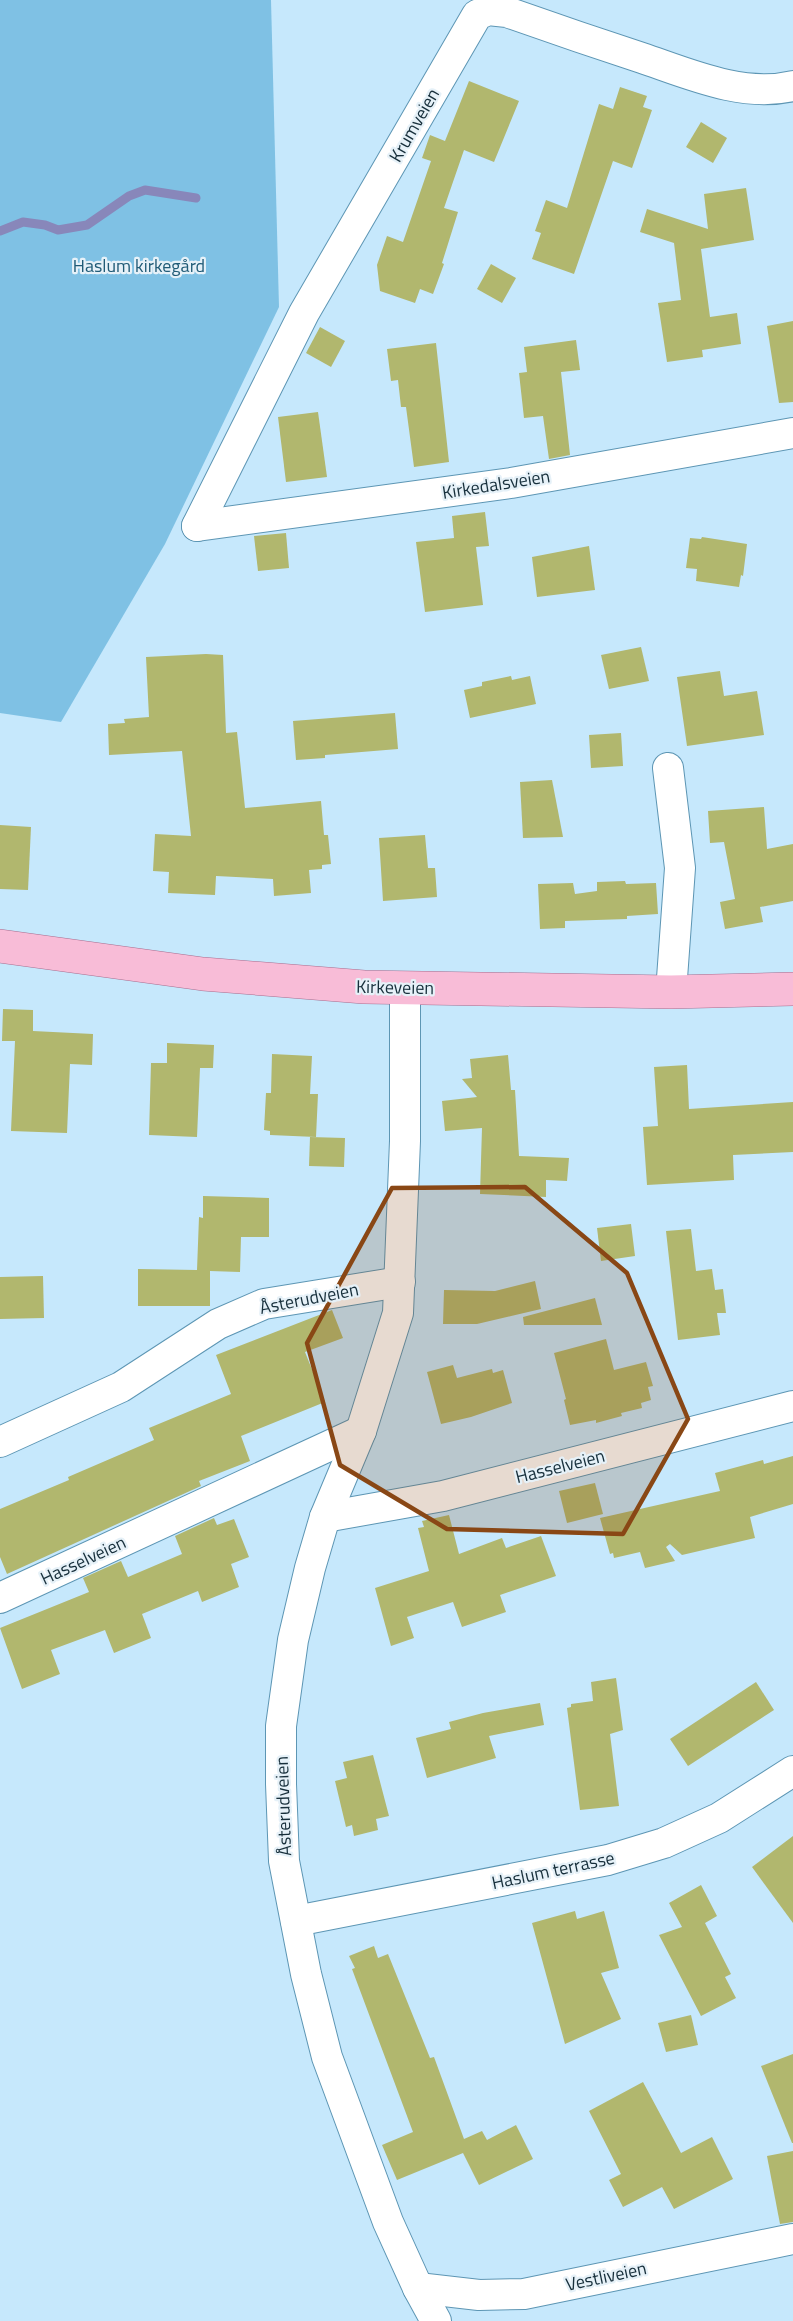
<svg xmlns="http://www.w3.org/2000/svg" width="793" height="2321" viewBox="0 0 793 2321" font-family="'Titillium Web',sans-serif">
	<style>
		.green { fill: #7fc1e4 }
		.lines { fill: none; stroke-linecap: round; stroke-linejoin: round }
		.stream { stroke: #8887ba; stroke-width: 9 }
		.building { fill: #b1b76e }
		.minor-casing { stroke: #5d96b4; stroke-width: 32 }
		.major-casing { stroke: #a66e8f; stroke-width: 34 }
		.minor { stroke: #fff; stroke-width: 30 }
		.major { stroke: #f8bcd7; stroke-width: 33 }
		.marked { fill: #894715; fill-opacity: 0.2; stroke: #894715; stroke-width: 4.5; stroke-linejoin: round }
		.labels { text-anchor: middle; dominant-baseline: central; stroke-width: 4.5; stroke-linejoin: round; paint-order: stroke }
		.street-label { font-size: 18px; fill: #172f3b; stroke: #e6f1f8 }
		.park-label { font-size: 18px; fill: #205b77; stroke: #e6f1f8 }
	</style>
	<rect width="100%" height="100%" fill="#c6e8fc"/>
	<!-- green -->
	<polygon class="green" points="0,0 271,0 279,307 165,544 61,722 0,713"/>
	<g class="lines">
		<!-- stream -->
		<polyline class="stream" points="0,231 23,222 45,225 58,230 87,225 129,196 145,190 196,198"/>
	</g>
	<!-- building -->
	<g class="building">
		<polygon points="469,81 519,101 494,162 464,150 444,208 458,212 442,263 444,264 433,294 420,289 415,303 380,291 377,265 387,236 403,242 431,161 422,158 430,135 445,141"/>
		<polygon points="620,87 647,96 643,107 652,110 632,168 613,161 574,274 532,259 541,233 535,231 546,200 567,208 599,104 613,109"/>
		<polygon points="701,122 727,138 713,163 686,147"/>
		<polygon points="746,188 754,240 701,249 710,317 737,313 741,344 702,350 703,357 667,362 658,303 681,300 674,243 640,232 647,209 708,229 704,194"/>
		<polygon points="491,264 516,278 502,303 477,289"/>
		<polygon points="793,321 793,402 779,403 767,326"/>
		<polygon points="320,327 345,341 331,367 306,353"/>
		<polygon points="576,340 580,370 561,372 570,455 549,459 543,416 524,418 519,373 527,372 524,347"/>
		<polygon points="436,343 449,462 414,467 406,407 401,407 398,380 391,381 387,349"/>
		<polygon points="318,412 327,477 286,482 278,417"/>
		<polygon points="485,512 489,546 476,547 483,605 425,612 416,542 454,538 452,516"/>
		<polygon points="286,533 289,568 258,571 254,536"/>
		<polygon points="702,537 747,544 743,576 741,575 739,587 696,581 697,569 686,568 690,538 701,539"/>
		<polygon points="589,546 595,590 537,597 532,557"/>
		<polygon points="641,647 649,681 609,689 601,655"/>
		<polygon points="206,654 223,655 226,733 237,732 245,808 321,801 324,835 328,835 331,864 322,865 322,869 309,870 311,893 274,896 273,879 216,876 215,895 168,893 169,872 153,871 155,834 191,836 182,751 109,755 108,724 125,723 124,719 149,717 146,657"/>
		<polygon points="720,671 724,696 757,691 764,735 687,746 677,677"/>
		<polygon points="511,676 512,680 530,676 536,704 470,718 464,690 482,686 482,682"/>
		<polygon points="395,713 398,749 325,755 325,758 296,760 293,721"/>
		<polygon points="621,733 623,766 591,768 589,735"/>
		<polygon points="552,780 563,837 523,838 520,782"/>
		<polygon points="764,807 767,849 793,844 793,901 760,907 763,922 725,929 720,902 735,899 724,842 710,843 708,811"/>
		<polygon points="0,825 31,827 28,890 0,889"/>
		<polygon points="425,835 428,868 435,868 437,897 383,901 379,838"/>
		<polygon points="625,881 626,884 656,883 658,914 627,916 627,919 565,921 565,928 540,929 538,884 573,883 575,894 597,891 597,882"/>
		<polygon points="3,1009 33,1010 33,1031 93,1034 92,1065 70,1064 67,1133 11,1131 15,1041 2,1041"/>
		<polygon points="167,1043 214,1045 213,1068 200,1068 197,1137 149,1135 151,1063 167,1063"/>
		<polygon points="272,1054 312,1056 310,1094 318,1094 316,1137 270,1135 270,1131 264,1130 266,1093 271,1093"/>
		<polygon points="508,1055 511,1090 515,1090 519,1156 569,1158 567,1181 546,1180 546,1197 480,1194 482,1128 445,1131 442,1101 477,1097 462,1079 472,1078 470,1059"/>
		<polygon points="687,1065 689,1109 793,1102 793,1152 733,1155 734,1180 647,1185 643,1127 658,1126 654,1067"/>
		<polygon points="310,1137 345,1138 344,1167 309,1166"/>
		<polygon points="203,1196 269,1198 269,1237 241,1237 240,1272 210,1271 210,1306 138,1306 138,1269 197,1270 199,1217 203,1218"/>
		<polygon points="631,1224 635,1256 601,1261 597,1228"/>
		<polygon points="691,1229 696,1271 712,1269 715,1290 723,1289 726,1313 717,1313 720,1335 678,1340 666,1231"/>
		<polygon points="43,1276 44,1318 0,1319 0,1277"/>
		<polygon points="535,1281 541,1309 477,1324 443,1324 444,1290 495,1291"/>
		<polygon points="595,1298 602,1325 524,1325 523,1317"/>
		<polygon points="332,1310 343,1338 305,1352 325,1402 241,1436 250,1461 199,1481 201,1486 7,1574 0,1557 0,1509 69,1480 68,1477 154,1440 149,1428 231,1394 216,1355"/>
		<polygon points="606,1339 614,1370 646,1362 653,1386 648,1387 651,1400 641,1403 642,1408 621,1413 622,1416 596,1423 596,1420 570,1425 564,1400 566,1399 554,1353"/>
		<polygon points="453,1365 457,1378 492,1369 493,1373 503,1370 512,1403 471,1417 441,1424 427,1372"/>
		<polygon points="793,1456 793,1504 750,1517 755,1538 682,1555 670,1544 666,1547 675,1561 645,1568 640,1552 614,1558 613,1553 610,1554 600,1518 720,1491 715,1473 763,1460 764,1464"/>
		<polygon points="595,1483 603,1514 567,1523 559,1491"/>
		<polygon points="449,1515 459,1554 502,1538 506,1548 541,1536 556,1576 500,1595 506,1612 462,1627 453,1602 407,1617 414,1638 391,1646 375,1588 429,1571 418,1528 424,1527 422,1521"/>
		<polygon points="214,1518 217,1525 234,1519 249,1557 231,1564 239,1587 202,1602 198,1591 142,1614 151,1638 114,1653 105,1630 51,1650 60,1674 22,1689 0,1628 89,1592 83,1578 121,1561 128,1577 182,1554 175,1536"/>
		<polygon points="616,1678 623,1730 610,1734 619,1806 580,1810 567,1708 571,1707 571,1704 593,1701 591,1682"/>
		<polygon points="756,1682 774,1710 688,1766 670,1739"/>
		<polygon points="540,1703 544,1725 489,1736 496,1758 427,1778 416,1738 451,1729 449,1722 483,1713"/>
		<polygon points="373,1755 389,1816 376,1819 378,1830 354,1836 352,1825 346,1827 335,1781 347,1778 343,1762"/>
		<polygon points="793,1836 793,1923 752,1867"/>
		<polygon points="701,1885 717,1916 705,1923 731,1974 725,1977 736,1998 701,2016 659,1935 682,1927 669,1903"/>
		<polygon points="575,1911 577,1919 604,1911 619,1968 601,1973 621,2019 565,2044 532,1923"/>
		<polygon points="374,1946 378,1958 388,1954 430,2058 434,2057 464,2139 482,2131 487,2140 516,2125 533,2159 479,2185 463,2153 397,2180 382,2145 413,2132 352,1969 355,1968 349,1956"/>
		<polygon points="691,2015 698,2045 666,2052 658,2023"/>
		<polygon points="793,2054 793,2143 792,2143 761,2066"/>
		<polygon points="643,2082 681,2153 712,2137 733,2179 674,2209 662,2187 623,2207 609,2180 621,2174 589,2111"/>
		<polygon points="793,2151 793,2222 780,2224 767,2156"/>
	</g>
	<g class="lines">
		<!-- minor casing -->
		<g class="minor-casing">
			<g id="minor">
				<path d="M197 526 304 313 477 15 488 10 507 12C552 28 596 43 642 58 689 74 743 98 793 86"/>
				<polyline points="197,526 511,483 793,433"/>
				<polyline points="668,768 680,868 671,992"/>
				<polyline points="405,988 405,1141 398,1313 361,1431 325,1517 310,1568 293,1640 281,1726 281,1784 284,1861 306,1974 327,2057 388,2222 418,2288 436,2321"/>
				<polyline points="0,1442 121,1387 218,1324 264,1304 400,1282"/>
				<polyline points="325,1517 443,1496 793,1406"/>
				<polyline points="0,1598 361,1431"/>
				<polyline points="296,1921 608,1860 664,1843 719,1818 793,1771"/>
				<polyline points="418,2288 479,2295 524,2294 793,2239"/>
			</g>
		</g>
		<!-- major casing -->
		<g class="major-casing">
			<polyline id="major" points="0,946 203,974 364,987 671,992 793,989"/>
		</g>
		<!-- minor -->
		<use href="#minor" class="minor"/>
		<!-- major -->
		<use href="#major" class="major"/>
	</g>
	<!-- marked area -->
	<path class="marked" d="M525 1187 627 1273 688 1419 623 1534 447 1529 340 1465 307 1343 392 1188Z"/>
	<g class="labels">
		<!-- street labels -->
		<g class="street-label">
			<text transform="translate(414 125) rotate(-60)">Krumveien</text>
			<text transform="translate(496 484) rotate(-9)">Kirkedalsveien</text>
			<text transform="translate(395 987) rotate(1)">Kirkeveien</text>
			<text transform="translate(309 1298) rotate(-11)">Åsterudveien</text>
			<text transform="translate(560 1466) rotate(-14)">Hasselveien</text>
			<text transform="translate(83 1560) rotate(-25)">Hasselveien</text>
			<text transform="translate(283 1806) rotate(-92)">Åsterudveien</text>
			<text transform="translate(553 1870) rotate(-12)">Haslum terrasse</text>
			<text transform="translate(606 2276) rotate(-12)">Vestliveien</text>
		</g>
		<!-- park labels -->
		<g class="park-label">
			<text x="139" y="265">Haslum kirkegård</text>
		</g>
	</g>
</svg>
